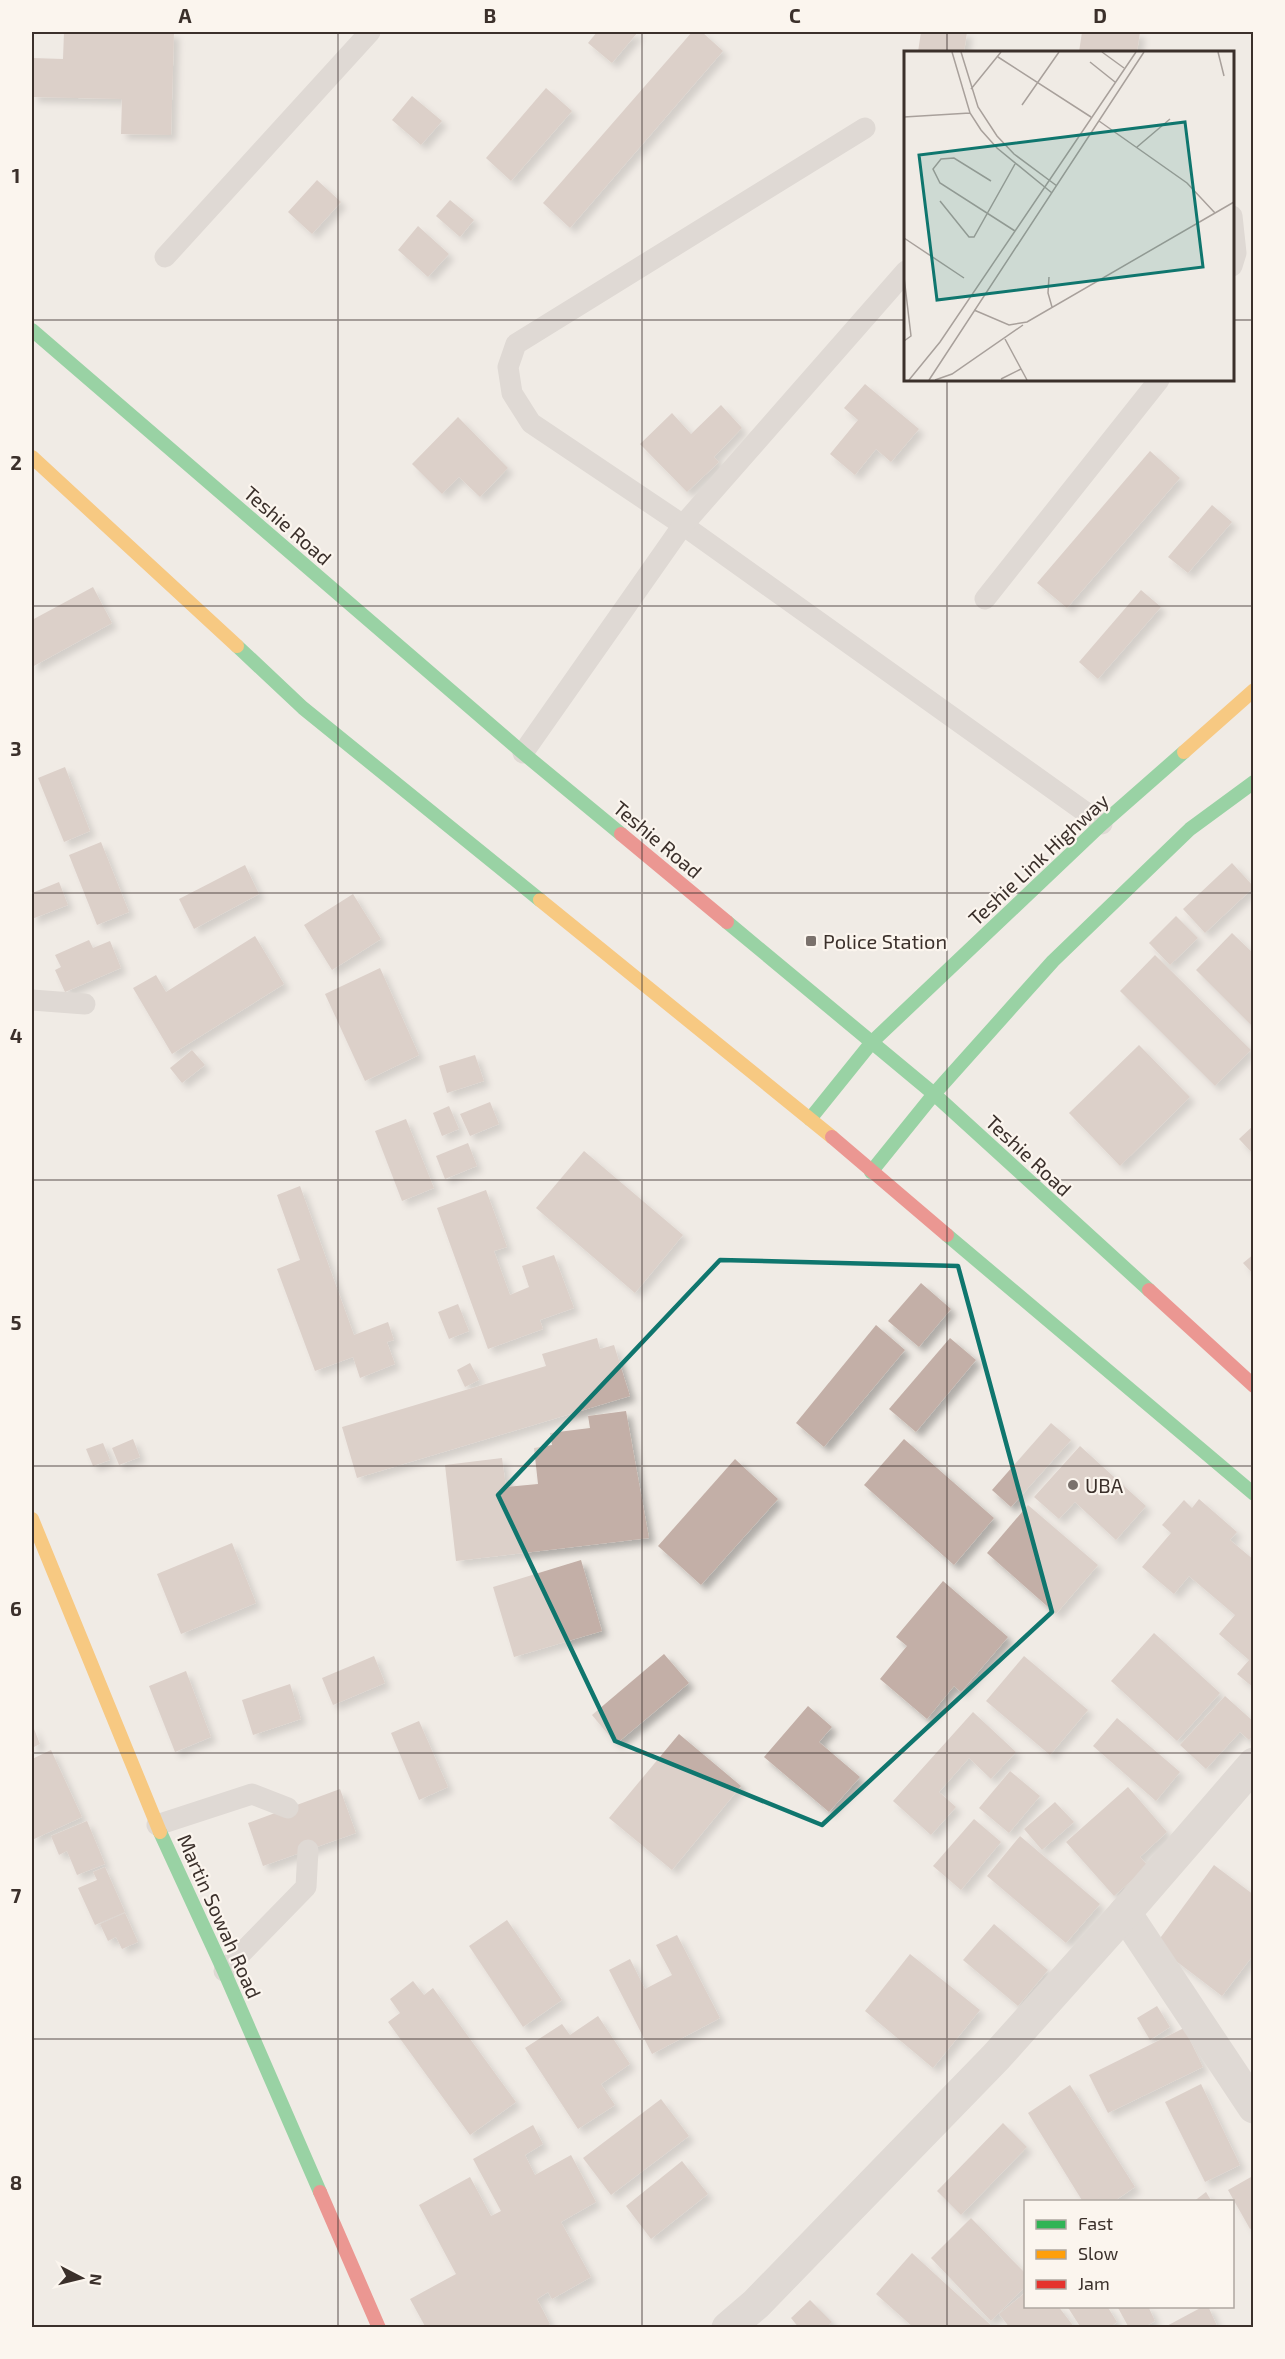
<svg xmlns="http://www.w3.org/2000/svg" width="1285" height="2359" viewBox="0 0 1285 2359" font-family="'Exo 2',sans-serif">
	<style>
		.building { fill: #c3afa7; filter: url(#shadow) }
		.lines { fill: none; stroke-linecap: round; stroke-linejoin: round }
		.lane { stroke: #c9c3be; stroke-width: 21 }
		.street { stroke: #c9c3be; stroke-width: 33 }
		.fast { stroke: #30b455; stroke-width: 14 }
		.slow { stroke: #ff9f0a; stroke-width: 14 }
		.jam { stroke: #e5322d; stroke-width: 14 }
		.marked { fill: none; stroke: #0f766e; stroke-width: 4.5; stroke-linejoin: round }
		.grid { fill: none; stroke: #3b302b; stroke-width: 1.5; stroke-opacity: 0.55 }
		.poi-dot { fill: #7a716c; stroke: #fbf5ee; stroke-width: 2 }
		.labels { text-anchor: middle; dominant-baseline: central; stroke-width: 4.5; stroke-linejoin: round; paint-order: stroke }
		.street-label { font-size: 20px; fill: #3b302b; stroke: #fbf5ee }
		.poi-label { font-size: 20px; fill: #3b302b; stroke: #fbf5ee; text-anchor: start }
		.inset-road { fill: none; stroke: #a8a09b; stroke-width: 1.5 }
		.view { fill: #0f766e; fill-opacity: 0.15; stroke: #0f766e; stroke-width: 3 }
		.inset-edge { fill: none; stroke: #3b302b; stroke-width: 3 }
		.neatline { fill: none; stroke: #3b302b; stroke-width: 2 }
		.grid-label { font-size: 20px; text-anchor: middle; font-weight: bold; fill: #3b302b }
	</style>
	<defs>
		<filter id="shadow"><feDropShadow dx="5.5" dy="5.5" stdDeviation="3" flood-color="#0004"/></filter>
	</defs>
	<rect width="100%" height="100%" fill="#f0ebe5"/>
	<!-- building -->
	<g class="building">
		<polygon points="64,32 174,32 171,135 121,134 122,99 32,97 32,58 63,59"/>
		<polygon points="597,32 638,32 612,63 588,43"/>
		<polygon points="692,32 702,32 723,51 570,228 543,203"/>
		<polygon points="921,32 967,32 964,52 918,52"/>
		<polygon points="1082,32 1140,32 1137,52 1079,52"/>
		<polygon points="546,88 572,111 511,181 486,158"/>
		<polygon points="412,96 442,121 421,145 392,120"/>
		<polygon points="317,180 341,202 312,234 288,212"/>
		<polygon points="450,200 474,220 460,237 436,216"/>
		<polygon points="418,226 449,254 428,277 398,250"/>
		<polygon points="865,384 919,429 891,462 876,449 855,475 830,454 858,420 844,408"/>
		<polygon points="721,405 742,428 714,457 719,462 687,492 640,444 672,413 691,434"/>
		<polygon points="458,417 508,468 480,497 459,477 442,494 412,464"/>
		<polygon points="1150,451 1180,478 1067,608 1037,583"/>
		<polygon points="1212,505 1232,522 1188,573 1168,557"/>
		<polygon points="93,587 112,623 32,667 32,620"/>
		<polygon points="1141,590 1161,607 1098,679 1079,662"/>
		<polygon points="65,767 90,831 64,842 38,778"/>
		<polygon points="101,842 129,912 97,925 69,855"/>
		<polygon points="1232,863 1254,887 1205,933 1183,909"/>
		<polygon points="245,865 259,894 194,929 179,899"/>
		<polygon points="59,882 68,905 32,919 32,893"/>
		<polygon points="353,894 381,939 332,970 304,925"/>
		<polygon points="1176,916 1198,938 1170,965 1149,943"/>
		<polygon points="1232,933 1254,954 1254,1028 1196,970"/>
		<polygon points="255,936 284,984 172,1054 133,988 156,975 166,992"/>
		<polygon points="89,940 93,948 110,941 121,968 65,992 55,970 61,967 55,955"/>
		<polygon points="1155,955 1251,1050 1215,1086 1120,991"/>
		<polygon points="380,968 419,1055 365,1081 325,994"/>
		<polygon points="1139,1045 1190,1097 1120,1166 1069,1113"/>
		<polygon points="192,1050 205,1065 182,1083 170,1068"/>
		<polygon points="475,1055 484,1081 447,1093 439,1066"/>
		<polygon points="490,1102 499,1124 470,1136 460,1114"/>
		<polygon points="449,1106 459,1129 442,1136 433,1113"/>
		<polygon points="406,1119 434,1188 402,1201 375,1131"/>
		<polygon points="1254,1125 1254,1155 1239,1139"/>
		<polygon points="468,1143 477,1166 445,1179 436,1156"/>
		<polygon points="584,1151 683,1235 635,1293 536,1208"/>
		<polygon points="300,1186 354,1335 388,1322 394,1340 387,1342 395,1364 360,1378 353,1357 315,1371 277,1269 300,1260 277,1195"/>
		<polygon points="486,1190 507,1247 494,1251 510,1295 529,1287 522,1266 554,1255 574,1308 540,1320 543,1329 488,1349 437,1208"/>
		<polygon points="1254,1254 1254,1275 1243,1263"/>
		<polygon points="921,1283 951,1309 919,1347 888,1321"/>
		<polygon points="458,1304 469,1331 449,1339 438,1312"/>
		<polygon points="876,1325 905,1350 824,1447 796,1423"/>
		<polygon points="597,1338 600,1349 614,1345 630,1396 357,1478 342,1427 546,1366 542,1354"/>
		<polygon points="950,1338 976,1360 916,1432 889,1409"/>
		<polygon points="470,1363 479,1380 465,1387 457,1370"/>
		<polygon points="626,1411 649,1538 456,1561 445,1465 502,1458 506,1487 538,1484 534,1448 552,1445 550,1433 590,1428 588,1416"/>
		<polygon points="1051,1423 1071,1440 1011,1507 992,1490"/>
		<polygon points="133,1439 140,1457 119,1465 112,1448"/>
		<polygon points="904,1439 994,1518 954,1565 864,1485"/>
		<polygon points="103,1443 110,1460 93,1466 86,1449"/>
		<polygon points="1080,1446 1146,1506 1116,1540 1075,1502 1059,1519 1034,1497"/>
		<polygon points="735,1459 778,1499 701,1585 658,1546"/>
		<polygon points="1199,1499 1237,1532 1230,1540 1254,1560 1254,1688 1237,1674 1249,1660 1219,1634 1235,1615 1189,1576 1174,1594 1142,1567 1171,1533 1162,1525 1184,1500 1192,1508"/>
		<polygon points="1028,1505 1098,1565 1056,1614 987,1553"/>
		<polygon points="232,1543 256,1603 181,1634 157,1574"/>
		<polygon points="581,1560 602,1631 514,1657 493,1587"/>
		<polygon points="943,1581 1008,1637 961,1692 954,1686 927,1719 880,1679 907,1646 896,1637"/>
		<polygon points="1154,1633 1220,1693 1177,1741 1111,1681"/>
		<polygon points="664,1654 689,1683 616,1744 592,1715"/>
		<polygon points="374,1656 385,1683 333,1705 322,1678"/>
		<polygon points="1024,1656 1088,1710 1050,1755 986,1701"/>
		<polygon points="186,1671 211,1737 175,1752 149,1686"/>
		<polygon points="290,1684 301,1719 253,1735 242,1700"/>
		<polygon points="1225,1696 1254,1722 1254,1735 1249,1740 1240,1732 1206,1769 1180,1745"/>
		<polygon points="808,1706 832,1727 819,1742 860,1777 829,1812 764,1757"/>
		<polygon points="973,1712 1016,1752 991,1779 969,1758 939,1792 956,1807 931,1835 893,1801"/>
		<polygon points="1117,1718 1180,1772 1156,1801 1093,1746"/>
		<polygon points="419,1721 448,1787 419,1800 391,1733"/>
		<polygon points="32,1724 40,1744 32,1748"/>
		<polygon points="679,1734 741,1786 672,1870 609,1818"/>
		<polygon points="51,1750 82,1817 32,1840 32,1759"/>
		<polygon points="1010,1771 1040,1796 1009,1833 979,1808"/>
		<polygon points="1128,1787 1167,1832 1140,1857 1148,1866 1114,1896 1066,1842"/>
		<polygon points="340,1789 356,1833 263,1866 248,1823"/>
		<polygon points="1055,1802 1074,1822 1042,1850 1024,1829"/>
		<polygon points="974,1819 1001,1842 961,1890 933,1866"/>
		<polygon points="87,1821 105,1864 77,1875 67,1851 59,1855 51,1836"/>
		<polygon points="1020,1836 1100,1904 1066,1943 987,1876"/>
		<polygon points="1214,1865 1254,1895 1254,1954 1222,1996 1155,1945"/>
		<polygon points="105,1867 125,1912 95,1925 78,1888 97,1880 93,1872"/>
		<polygon points="125,1913 138,1942 122,1949 116,1937 108,1941 100,1924"/>
		<polygon points="507,1920 562,2000 523,2027 469,1946"/>
		<polygon points="994,1924 1048,1970 1018,2006 963,1960"/>
		<polygon points="677,1935 720,2018 652,2054 609,1970 630,1959 645,1989 672,1975 656,1945"/>
		<polygon points="910,1954 980,2010 933,2068 865,2011"/>
		<polygon points="413,1981 424,1995 433,1988 516,2102 470,2135 388,2022 400,2013 390,1999"/>
		<polygon points="1157,2006 1170,2027 1150,2040 1137,2018"/>
		<polygon points="598,2016 630,2064 601,2084 615,2105 578,2129 525,2048 562,2024 570,2035"/>
		<polygon points="1184,2028 1203,2067 1108,2113 1089,2075"/>
		<polygon points="1201,2084 1240,2165 1205,2182 1165,2102"/>
		<polygon points="1070,2085 1135,2187 1113,2202 1083,2202 1028,2113"/>
		<polygon points="661,2099 689,2136 611,2195 583,2158"/>
		<polygon points="1003,2123 1027,2147 961,2215 937,2191"/>
		<polygon points="533,2125 543,2144 525,2155 535,2175 571,2155 596,2202 561,2222 591,2277 552,2299 548,2292 537,2299 550,2324 545,2328 426,2328 410,2299 456,2274 419,2205 470,2177 491,2216 501,2211 473,2159"/>
		<polygon points="682,2161 708,2194 651,2239 626,2206"/>
		<polygon points="1251,2177 1254,2182 1254,2227 1250,2229 1228,2190"/>
		<polygon points="1206,2192 1212,2202 1193,2202"/>
		<polygon points="971,2218 1026,2274 1026,2286 991,2321 931,2258"/>
		<polygon points="912,2253 994,2328 914,2328 876,2294"/>
		<polygon points="1026,2292 1026,2306 1058,2306 1075,2328 1010,2328 999,2314"/>
		<polygon points="810,2300 832,2322 826,2328 799,2328 791,2318"/>
		<polygon points="1067,2306 1107,2306 1117,2322 1109,2328 1081,2328"/>
		<polygon points="1117,2306 1148,2306 1155,2321 1143,2328 1129,2328"/>
		<polygon points="1204,2306 1208,2306 1218,2328 1163,2328"/>
	</g>
	<g class="lines">
		<!-- lane -->
		<g class="lane">
			<polyline points="865,128 516,344 508,367 512,393 531,423 683,525 1102,824"/>
			<polyline points="1232,216 1236,253 1232,266"/>
			<polyline points="165,257 370,32"/>
			<polyline points="985,599 1159,380"/>
			<polyline points="523,753 683,525 906,271"/>
			<polyline points="32,1000 85,1004"/>
			<polyline points="157,1825 252,1794 288,1808"/>
			<polyline points="224,1971 306,1887 308,1850"/>
		</g>
		<!-- street -->
		<g class="street">
			<polyline points="1125,1913 1254,2107"/>
			<polyline points="728,2328 756,2304 996,2057 1125,1913 1254,1764"/>
		</g>
		<!-- fast -->
		<g class="fast">
			<polyline points="32,330 523,753 621,834"/>
			<polyline points="237,646 303,708 540,900"/>
			<polyline points="727,922 934,1094 1149,1290"/>
			<polyline points="810,1119 872,1042 1102,824 1184,752"/>
			<polyline points="871,1172 934,1094 1053,961 1190,829 1254,782"/>
			<polyline points="947,1235 1254,1494"/>
			<polyline points="160,1832 224,1971 320,2192"/>
		</g>
		<!-- slow -->
		<g class="slow">
			<polyline points="32,457 237,646"/>
			<polyline points="1184,752 1254,690"/>
			<polyline points="540,900 832,1137"/>
			<polyline points="32,1519 160,1832"/>
		</g>
		<!-- jam -->
		<g class="jam">
			<polyline points="621,834 727,922"/>
			<polyline points="832,1137 947,1235"/>
			<polyline points="1149,1290 1254,1386"/>
			<polyline points="320,2192 379,2328"/>
		</g>
	</g>
	<!-- marked area -->
	<path d="M0 0H1285V2359H0ZM720 1260 958 1266 1052 1612 822 1825 615 1741 498 1495Z" fill="#f0ebe5" fill-opacity=".55" fill-rule="evenodd"/>
	<path class="marked" d="M720 1260 958 1266 1052 1612 822 1825 615 1741 498 1495Z"/>
	<!-- grid -->
	<path class="grid" d="M338 32V2328M642 32V2328M947 32V52M32 320H906M1232 320H1254M947 380V2328M32 606H1254M32 893H1254M32 1180H1254M32 1466H1254M32 1753H1254M32 2039H1254"/>
	<!-- markers -->
	<g class="poi-dot">
		<rect x="805" y="935" width="12" height="12" rx="3"/>
		<circle cx="1073" cy="1485" r="6"/>
	</g>
	<g class="labels">
		<!-- street labels -->
		<g class="street-label">
			<text transform="translate(288 525) rotate(41)">Teshie Road</text>
			<text transform="translate(658 839) rotate(40)">Teshie Road</text>
			<text transform="translate(1038 859) rotate(-43)">Teshie Link Highway</text>
			<text transform="translate(1029 1155) rotate(43)">Teshie Road</text>
			<text transform="translate(220 1916) rotate(66)">Martin Sowah Road</text>
		</g>
		<!-- poi labels -->
		<g class="poi-label">
			<text x="823" y="941">Police Station</text>
			<text x="1085" y="1485">UBA</text>
		</g>
	</g>
	<!-- overview -->
	<g transform="translate(904 51)">
		<rect width="330" height="330" fill="#f0ebe5"/>
		<path class="inset-road" d="M48 1 66 62 77 79 93 97 148 142M57 1 74 56 93 85 110 103 153 135M198 1 220 17M314 1 320 25M94 6 187 66M186 11 211 31M67 38 97 1M118 54 155 1M0 66 66 62M195 70 283 132 311 162M233 96 266 68M87 130 50 107 37 108 29 118 36 132 111 180M36 150 65 186H70L111 113M0 187 60 227M0 226 7 285 0 290M145 226 144 242 148 256M70 259 105 274 123 271 330 151M101 288 123 329M97 328 117 318M5 329 36 291 232 1M25 329 240 1M31 329 48 323 119 274"/>
		<path class="view" d="M281 71 299 216 33 249 15 104Z"/>
		<rect width="330" height="330" class="inset-edge"/>
	</g>
	<!-- border -->
	<rect width="1285" height="2359" fill="none" stroke="#fbf5ee" stroke-width="66"/>
	<!-- legend -->
	<rect x="1024" y="2200" width="210" height="108" fill="#fbf5ee" stroke="#aea6a0" stroke-width="1.5"/>
	<rect x="1036" y="2220" width="30" height="9" fill="#30b455" stroke="#aea6a0" stroke-width="1.5"/>
	<text x="1078" y="2230" font-size="18" fill="#3b302b">Fast</text>
	<rect x="1036" y="2250" width="30" height="9" fill="#ff9f0a" stroke="#aea6a0" stroke-width="1.5"/>
	<text x="1078" y="2260" font-size="18" fill="#3b302b">Slow</text>
	<rect x="1036" y="2280" width="30" height="9" fill="#e5322d" stroke="#aea6a0" stroke-width="1.5"/>
	<text x="1078" y="2290" font-size="18" fill="#3b302b">Jam</text>
	<!-- north arrow -->
	<g transform="translate(81 2278) rotate(97)" stroke="#fbf5ee" stroke-width="4.5" paint-order="stroke">
	<path d="M0-4.5L10 22L0 15L-10 22Z" fill="#3b302b"/>
	<text y="-9" font-size="16" font-weight="bold" text-anchor="middle" fill="#3b302b">N</text>
	</g>
	<rect x="33" y="33" width="1219" height="2293" class="neatline"/>
	<g class="grid-label">
		<text x="185" y="23">A</text>
		<text x="490" y="23">B</text>
		<text x="795" y="23">C</text>
		<text x="1100" y="23">D</text>
		<text x="16" y="183">1</text>
		<text x="16" y="470">2</text>
		<text x="16" y="756">3</text>
		<text x="16" y="1043">4</text>
		<text x="16" y="1330">5</text>
		<text x="16" y="1616">6</text>
		<text x="16" y="1903">7</text>
		<text x="16" y="2190">8</text>
	</g>
</svg>
